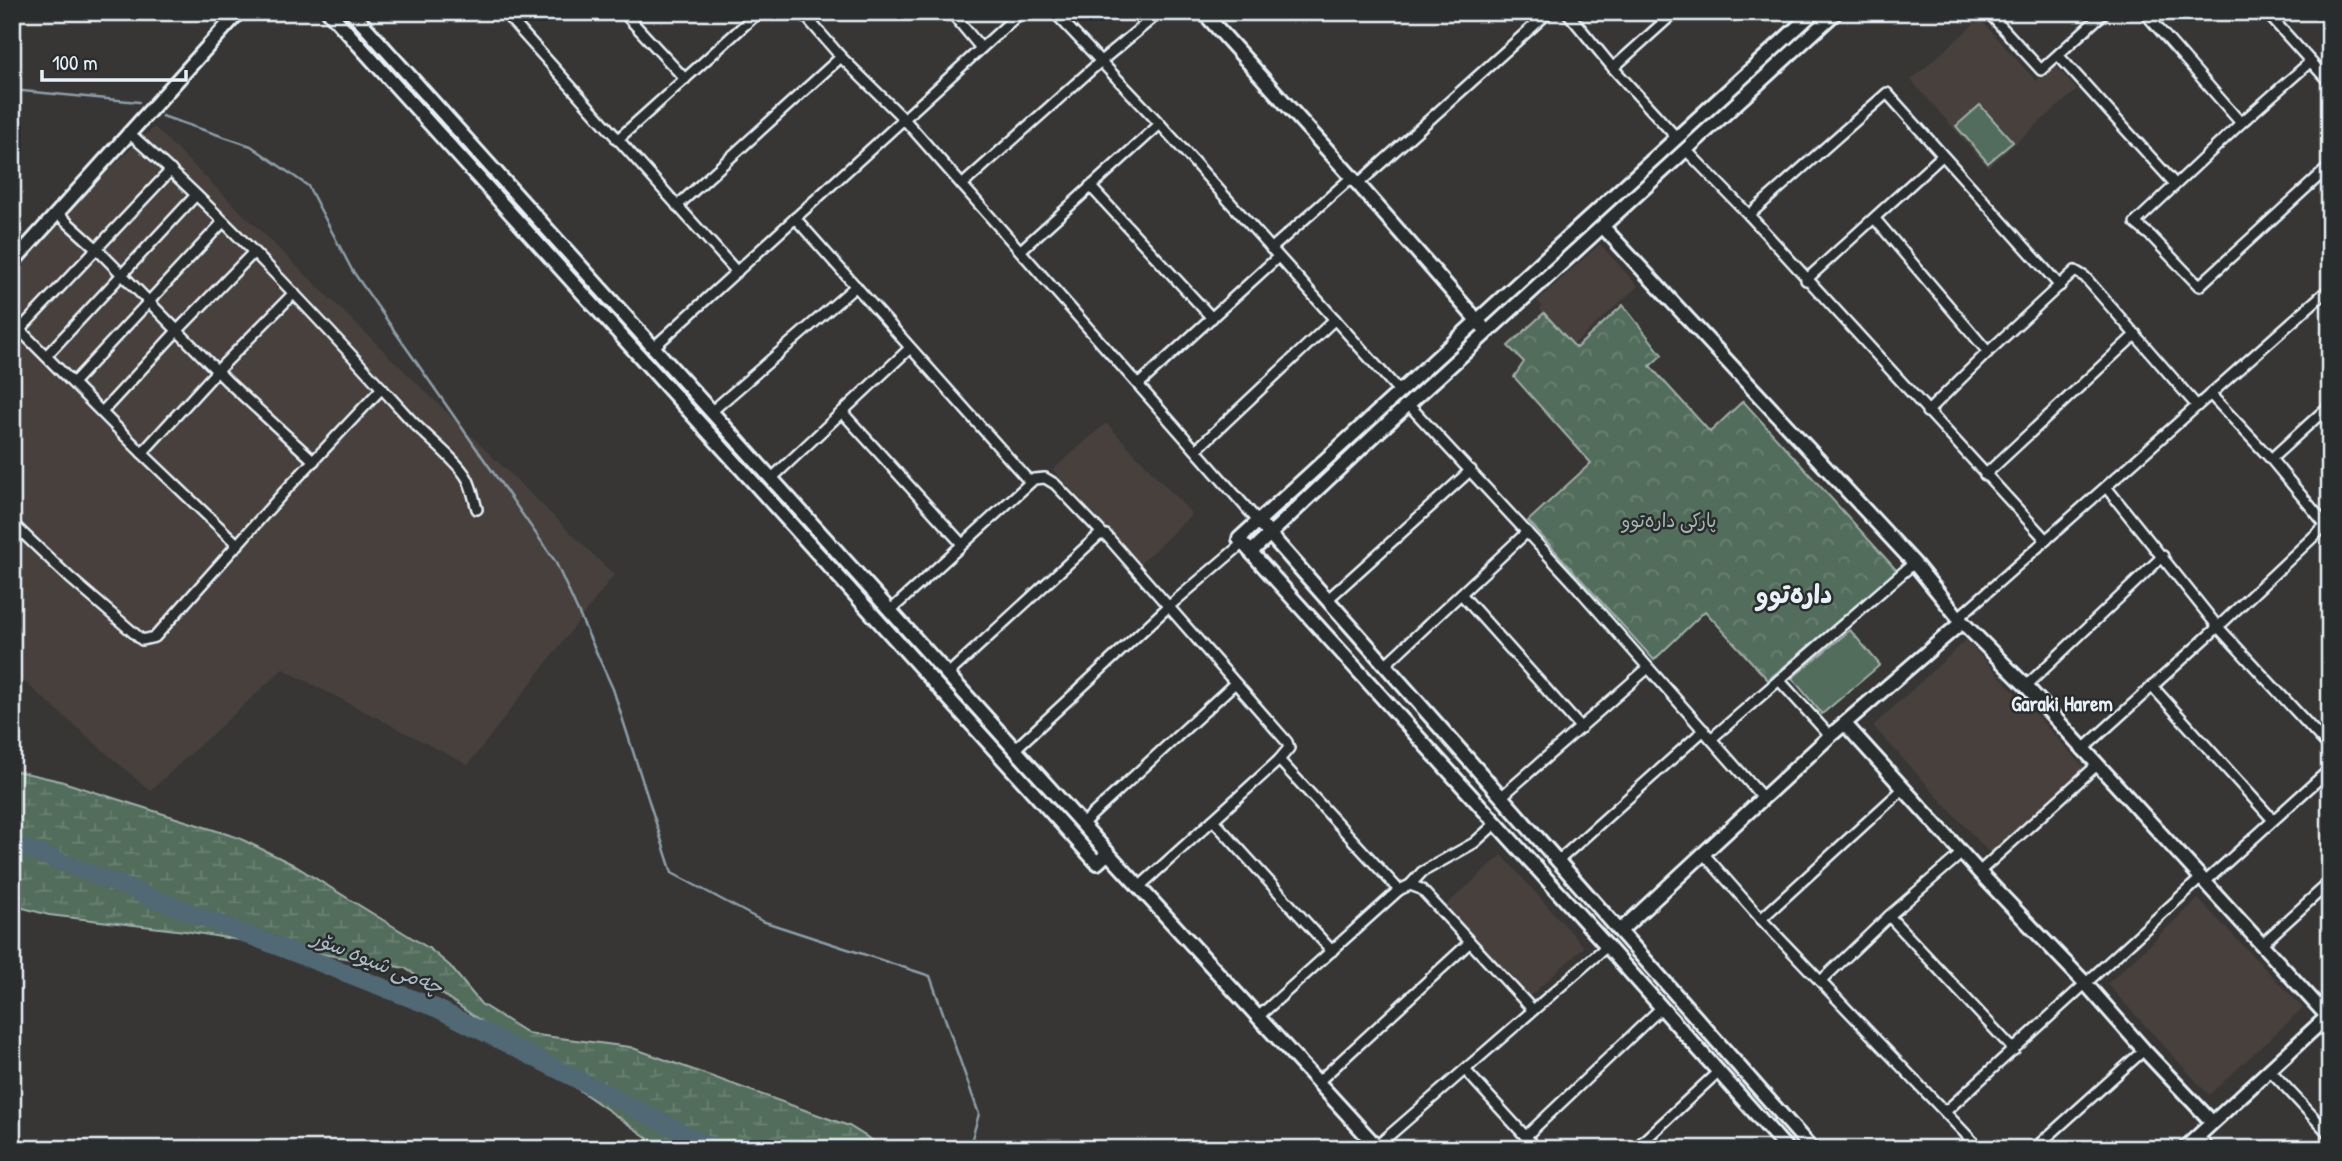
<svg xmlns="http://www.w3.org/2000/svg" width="2342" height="1161" viewBox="0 0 2342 1161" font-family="'Patrick Hand','Playpen Sans Arabic',sans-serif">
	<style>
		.built { fill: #47413e }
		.wetland { fill: url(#wetland-marsh); stroke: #9eafaa; stroke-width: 2 }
		.park { fill: url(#park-crowns); stroke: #9eafaa; stroke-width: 2 }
		.garden { fill: #536d5b; stroke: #9eafaa; stroke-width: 2 }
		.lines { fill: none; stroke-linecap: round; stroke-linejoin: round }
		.stream { stroke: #8d9ea9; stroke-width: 2.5 }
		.river { stroke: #516775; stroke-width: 18 }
		.street-casing { stroke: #e8f1f8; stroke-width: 14 }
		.secondary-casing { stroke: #e8f1f8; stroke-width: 18 }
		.street { stroke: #2a2d2e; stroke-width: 9 }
		.secondary { stroke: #2a2d2e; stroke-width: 12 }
		.labels { text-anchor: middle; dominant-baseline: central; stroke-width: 5; stroke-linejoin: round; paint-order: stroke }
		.park-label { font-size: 19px; fill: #a5b6b1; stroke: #2a2d2e }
		.neighbourhood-label { font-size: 21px; font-weight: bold; fill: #e8f1f8; stroke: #2a2d2e }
		.water-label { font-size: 21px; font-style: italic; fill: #acbac4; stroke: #2a2d2e }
		.district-label { font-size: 26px; font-weight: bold; fill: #e8f1f8; stroke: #2a2d2e }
	</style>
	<defs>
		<pattern id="wetland-marsh" width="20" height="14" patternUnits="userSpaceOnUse" patternTransform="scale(1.75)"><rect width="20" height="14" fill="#536d5b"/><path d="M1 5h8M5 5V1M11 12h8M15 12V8" fill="none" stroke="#6c8273"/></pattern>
		<pattern id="park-crowns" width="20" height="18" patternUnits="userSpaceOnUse" patternTransform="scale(1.75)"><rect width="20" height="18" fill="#536d5b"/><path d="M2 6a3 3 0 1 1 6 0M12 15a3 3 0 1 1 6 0" fill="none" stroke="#6c8273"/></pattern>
	</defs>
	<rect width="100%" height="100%" fill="#373635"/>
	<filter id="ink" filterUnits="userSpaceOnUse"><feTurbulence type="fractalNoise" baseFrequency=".0143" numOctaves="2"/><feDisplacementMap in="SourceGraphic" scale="14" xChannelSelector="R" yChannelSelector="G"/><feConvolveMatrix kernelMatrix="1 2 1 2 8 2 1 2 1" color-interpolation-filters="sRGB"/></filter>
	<g filter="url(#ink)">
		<!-- built -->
		<g class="built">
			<polygon points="1980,19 2036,81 2055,65 2077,90 1988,167 1911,80"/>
			<polygon points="154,127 614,575 468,765 283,669 150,791 12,671 12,262"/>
			<polygon points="1600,244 1638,286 1573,345 1540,309 1542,306 1537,301"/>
			<polygon points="1106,423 1192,514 1140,564 1053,470"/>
			<polygon points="1966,640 2087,770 1992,856 1873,726"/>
			<polygon points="1502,855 1584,947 1528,998 1444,907"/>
			<polygon points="2198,899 2303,1008 2209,1095 2107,984"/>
		</g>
		<!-- wetland -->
		<polygon class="wetland" points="12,770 60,781 239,838 292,864 430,949 450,966 481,1004 529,1034 630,1047 849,1126 886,1149 666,1149 652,1141 405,968 185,931 49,915 12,905"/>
		<!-- park -->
		<polygon class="park" points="1623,305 1662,355 1650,366 1710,432 1743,401 1898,572 1768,680 1705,611 1654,660 1528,521 1591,463 1514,377 1524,362 1508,346 1544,313 1576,348"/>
		<!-- garden -->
		<g class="garden">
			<polygon points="1980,105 2013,142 1988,163 1956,126"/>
			<polygon points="1850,630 1880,665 1822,714 1792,678"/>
		</g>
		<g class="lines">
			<!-- stream -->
			<g class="stream">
				<polyline points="12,90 139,102"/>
				<polyline points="162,116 251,146 308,186 352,270 555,561 613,689 672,873 762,921 930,976 979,1114 969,1149"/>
			</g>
			<!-- river -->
			<polyline class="river" points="12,843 436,1008 715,1149"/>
			<!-- street casing -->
			<g class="street-casing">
				<g id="street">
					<polyline points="504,12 737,272"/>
					<polyline points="623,12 685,79"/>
					<polyline points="802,12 841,57 904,119 1258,521"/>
					<polyline points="951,12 981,48"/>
					<polyline points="1054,12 1160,124 1399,391"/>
					<polyline points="1567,12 1613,68 1676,137"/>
					<polyline points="1988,12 2041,70 2105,12"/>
					<polyline points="2144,12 2241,123"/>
					<polyline points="2266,12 2330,83"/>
					<polyline points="2058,55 2175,184"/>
					<polyline points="2310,62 2241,123 2135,223 2152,237 2199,286 2330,166"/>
					<polyline points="1613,68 1675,12"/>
					<path d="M128 132C228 220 319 319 408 417 424 435 456 459 467 478 472 487 474 499 477 509"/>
					<polyline points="617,140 759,12"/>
					<polyline points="1686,150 1749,215 2046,540"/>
					<polyline points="1358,184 1549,12"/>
					<polyline points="962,185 1101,61 1160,12"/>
					<polyline points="1090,186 1212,318"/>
					<polyline points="677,206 841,57"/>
					<polyline points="58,214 96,248 227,381 314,461"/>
					<polyline points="1749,215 1887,93 2060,286"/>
					<polyline points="795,218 1029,481"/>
					<polyline points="1875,219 1988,352"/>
					<polyline points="1271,249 1352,177"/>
					<polyline points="1021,250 1160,124"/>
					<polyline points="1806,280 1942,156"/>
					<polyline points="12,322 142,453 238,545"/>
					<polyline points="12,338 171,170"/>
					<polyline points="654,347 1021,12"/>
					<polyline points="46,356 196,195"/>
					<polyline points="73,383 223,222"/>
					<polyline points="1139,384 1278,257"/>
					<polyline points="2210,394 2271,459 2330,530"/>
					<polyline points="1408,404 1572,581 1763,798"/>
					<polyline points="712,411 856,286"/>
					<polyline points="102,412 177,331 253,253"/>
					<polyline points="842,412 962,544"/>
					<polyline points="1927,412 1988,352 2075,271 2085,277 2197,406"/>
					<polyline points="1196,450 1335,319"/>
					<polyline points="142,453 217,371 294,293"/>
					<polyline points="2271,459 2330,405"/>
					<polyline points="1985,475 2136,334"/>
					<polyline points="772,478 910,348"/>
					<polyline points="2106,487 2218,627 2330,748"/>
					<polyline points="12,523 70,578 142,640 155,637 285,491 382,388"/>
					<polyline points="1461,594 1581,728"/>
					<polyline points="1327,600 1471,470"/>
					<polyline points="891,610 1034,479 1045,478 1055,484 1102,533"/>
					<polyline points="1959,617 2330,288"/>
					<polyline points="1386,664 1527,532"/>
					<polyline points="948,674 1099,535 1106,535 1287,742 1289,748 1279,760 1139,887"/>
					<polyline points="1779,680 1830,736"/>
					<polyline points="2026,686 2163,556"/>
					<polyline points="2152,686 2273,820"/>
					<polyline points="1711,739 1914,563"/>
					<polyline points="1015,749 1168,607 1243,543"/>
					<polyline points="2082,750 2218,627 2330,521"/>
					<polyline points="1279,760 1399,890"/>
					<polyline points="1501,797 1648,668"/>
					<polyline points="1213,820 1332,951"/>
					<polyline points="1082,824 1234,684"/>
					<polyline points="1703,853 1761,919 1980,1149"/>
					<polyline points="1558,861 1704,730"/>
					<polyline points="1979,872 2097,765"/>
					<polyline points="2205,882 2330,769"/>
					<polyline points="1410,885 1422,872 1474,843 1495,824"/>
					<polyline points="1889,916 2014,1050"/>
					<polyline points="1761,919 1903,789"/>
					<polyline points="2262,944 2330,882"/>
					<polyline points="1821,981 1889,916 1962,853"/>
					<polyline points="1258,1017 1399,890 1410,885 1421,889 1533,1010"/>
					<polyline points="2269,1069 2330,1135"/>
					<polyline points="1466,1071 1537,1149"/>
					<polyline points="1318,1082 1469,943"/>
					<polyline points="1946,1111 2201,878"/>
					<polyline points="1526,1136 1661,1008"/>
					<polyline points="2198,1136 2210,1149"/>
					<polyline points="1377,1146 1607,946"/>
					<polyline points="1635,1149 1718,1072"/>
					<polyline points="2034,1149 2144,1050"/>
				</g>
			</g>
			<!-- secondary casing -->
			<g class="secondary-casing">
				<g id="secondary">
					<polyline points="329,12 1097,863 1108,853"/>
					<polyline points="352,12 1108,853 1379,1149"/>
					<polyline points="1203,12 1358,184 1482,326"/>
					<polyline points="1603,227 1914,563 1962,622 2026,686 2327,1016"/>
					<polyline points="12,263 239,12"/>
					<polyline points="1258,521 1812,1149"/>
					<polyline points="1251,552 1377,433 1836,12"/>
					<polyline points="1845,724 1979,872 2086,984 2144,1050 2211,1121"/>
					<polyline points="1620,931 1830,736 1962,622"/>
					<polyline points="1787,1149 1607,946 1239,539 1814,12"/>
					<polyline points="2184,1149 2330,1014"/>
				</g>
			</g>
			<!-- street -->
			<use href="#street" class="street"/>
			<!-- secondary -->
			<use href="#secondary" class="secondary"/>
		</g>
	</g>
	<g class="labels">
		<!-- park labels -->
		<g class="park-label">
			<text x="1669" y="520">پارکی دارەتوو</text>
		</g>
		<!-- neighbourhood labels -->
		<g class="neighbourhood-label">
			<text x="2062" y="703">Garaki Harem</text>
		</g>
		<!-- water labels -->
		<g class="water-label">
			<text transform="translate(378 962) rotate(22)">چەمی شیوە سۆر</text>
		</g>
		<!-- district labels -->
		<g class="district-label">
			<text x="1794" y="593">دارەتوو</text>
		</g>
	</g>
	<!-- margin -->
	<rect width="2342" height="1161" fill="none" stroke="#2a2d2e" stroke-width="42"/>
	<rect x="21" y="21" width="2300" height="1119" fill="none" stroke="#e8f1f8" stroke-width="2.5" filter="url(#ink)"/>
	<!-- scale -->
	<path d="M42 70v10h144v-10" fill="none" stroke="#e8f1f8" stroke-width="3.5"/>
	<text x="52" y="70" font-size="21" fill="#e8f1f8" stroke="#2a2d2e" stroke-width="5" paint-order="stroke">100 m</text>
</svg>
